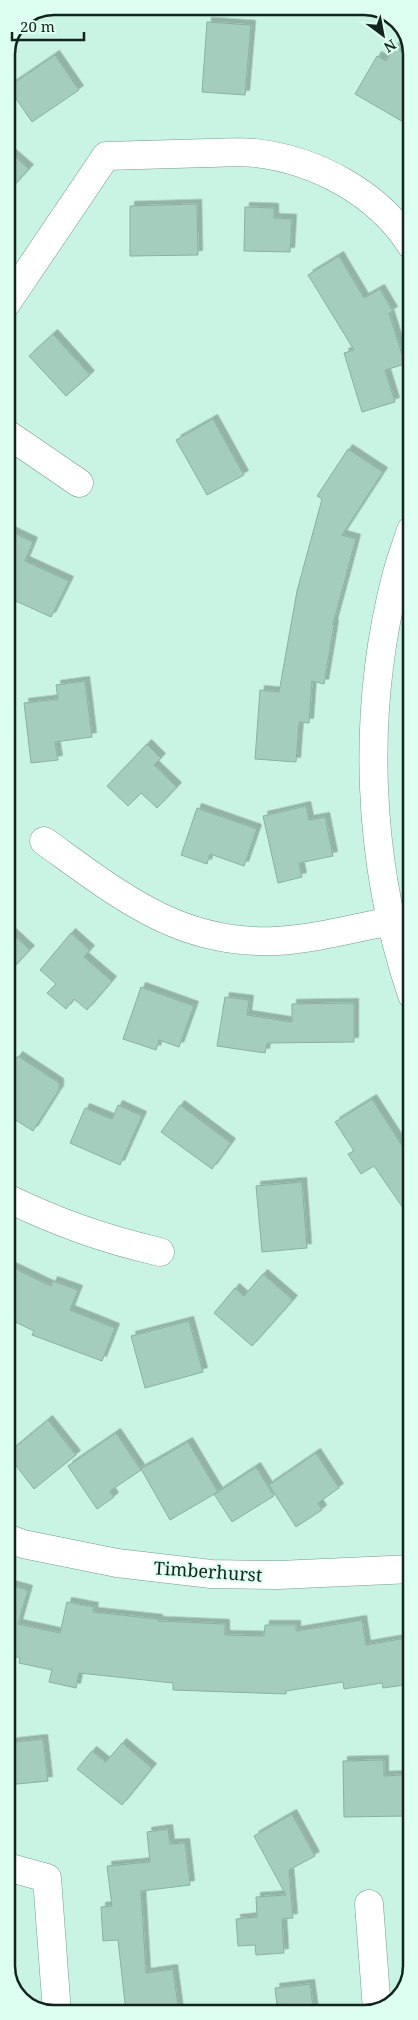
<svg xmlns="http://www.w3.org/2000/svg" width="418" height="2020" viewBox="0 0 418 2020" font-family="'Noto Serif',serif">
	<style>
		.building { fill: #a4cdbe; stroke: #89b1a3; filter: url(#shadow) }
		.lines { fill: none; stroke-linecap: round; stroke-linejoin: round }
		.minor-casing { stroke: #739b8d; stroke-width: 29 }
		.minor { stroke: #fff; stroke-width: 28 }
		.labels { text-anchor: middle; dominant-baseline: central; stroke-width: 4; stroke-linejoin: round; paint-order: stroke }
		.street-label { font-size: 18px; fill: #13231d; stroke: #ddfff2 }
		.rim { fill: none; stroke: #13231d; stroke-width: 2.5 }
	</style>
	<defs>
		<filter id="shadow"><feDropShadow dx="4.5" dy="-4.5" stdDeviation="0" flood-color="#0004"/></filter>
	</defs>
	<rect width="100%" height="100%" fill="#c9f4e4"/>
	<!-- building -->
	<g class="building">
		<polygon points="207,22 251,25 245,95 202,92"/>
		<polygon points="394,47 411,57 411,113 405,123 355,94 377,56 386,61"/>
		<polygon points="55,55 79,90 32,122 8,87"/>
		<polygon points="6,149 29,169 6,194"/>
		<polygon points="197,204 198,255 130,256 130,206"/>
		<polygon points="245,207 274,208 274,218 292,219 290,252 244,251"/>
		<polygon points="339,256 364,298 380,289 393,311 389,313 405,364 385,370 395,402 362,412 344,353 354,350 308,275"/>
		<polygon points="53,334 90,375 66,396 29,356"/>
		<polygon points="213,419 244,475 207,495 176,440"/>
		<polygon points="348,449 383,472 342,535 356,539 333,624 334,625 324,684 312,681 309,723 299,722 296,762 255,759 260,690 279,692 297,591 322,499 317,496"/>
		<polygon points="6,529 33,542 25,561 69,581 51,617 7,597 6,599"/>
		<polygon points="85,681 92,737 55,742 58,760 31,763 24,703 58,699 56,685"/>
		<polygon points="147,744 161,758 154,765 177,787 157,808 141,793 128,806 107,786"/>
		<polygon points="306,806 309,820 325,817 333,856 299,863 302,877 278,883 263,816"/>
		<polygon points="197,808 257,829 244,866 210,854 207,864 181,855"/>
		<polygon points="6,928 30,950 6,975"/>
		<polygon points="71,933 90,950 84,957 112,981 87,1010 74,999 66,1009 47,993 56,984 40,970"/>
		<polygon points="141,987 194,1006 179,1047 159,1040 156,1050 123,1039"/>
		<polygon points="225,997 249,1000 247,1015 292,1022 292,1004 354,1003 354,1042 267,1043 265,1053 217,1046"/>
		<polygon points="18,1056 59,1083 59,1090 33,1131 6,1114 6,1074"/>
		<polygon points="372,1099 412,1161 412,1221 374,1166 361,1174 348,1154 354,1151 335,1122"/>
		<polygon points="118,1105 142,1116 120,1165 70,1143 85,1108 112,1119"/>
		<polygon points="180,1105 231,1143 212,1169 161,1132"/>
		<polygon points="302,1182 307,1248 262,1252 256,1186"/>
		<polygon points="7,1265 51,1286 53,1281 78,1290 70,1310 115,1328 102,1361 32,1335 34,1331 7,1318"/>
		<polygon points="263,1274 293,1300 252,1346 214,1313 235,1288 244,1296"/>
		<polygon points="189,1321 203,1372 145,1388 131,1336"/>
		<polygon points="48,1420 76,1455 34,1489 7,1454"/>
		<polygon points="116,1433 141,1470 110,1491 114,1497 97,1509 68,1466"/>
		<polygon points="188,1442 218,1492 256,1467 274,1496 232,1522 214,1494 218,1492 170,1520 141,1469"/>
		<polygon points="316,1453 339,1488 318,1503 322,1510 296,1527 269,1485"/>
		<polygon points="7,1584 28,1590 18,1624 60,1633 67,1602 94,1607 93,1612 158,1619 158,1621 225,1624 225,1635 264,1636 265,1625 296,1625 296,1631 362,1620 366,1645 412,1637 412,1684 383,1688 382,1683 344,1689 343,1682 286,1691 286,1694 173,1690 173,1683 79,1673 76,1688 49,1682 52,1670 19,1663 20,1658 7,1654"/>
		<polygon points="43,1739 48,1781 7,1785 7,1743"/>
		<polygon points="122,1743 152,1768 122,1805 77,1769 92,1751 106,1762"/>
		<polygon points="384,1760 384,1776 404,1775 405,1816 344,1817 343,1761"/>
		<polygon points="292,1814 315,1856 289,1870 293,1918 282,1919 284,1953 256,1955 255,1945 238,1946 236,1919 257,1917 256,1897 286,1895 254,1836"/>
		<polygon points="168,1829 170,1844 185,1843 190,1885 141,1891 146,1973 173,1969 179,2013 126,2013 118,1940 103,1941 101,1907 112,1906 107,1866 150,1862 147,1832"/>
		<polygon points="310,1984 314,2013 278,2013 275,1988"/>
	</g>
	<g class="lines">
		<!-- minor casing -->
		<g class="minor-casing">
			<g id="minor">
				<path d="M6 304 106 156C141 155 175 154 209 153 224 153 240 151 255 153 316 160 378 193 411 245"/>
				<polyline points="6,433 79,483"/>
				<path d="M411 530C406 546 400 561 396 577 361 714 367 862 412 995"/>
				<path d="M44 841C118 894 178 945 276 941 315 939 354 928 392 921"/>
				<path d="M7 1198C59 1223 104 1239 160 1252"/>
				<polyline points="7,1538 23,1544 117,1563 211,1574 279,1575 412,1569"/>
				<polyline points="7,1867 47,1878 57,2013"/>
				<polyline points="369,1904 377,2010"/>
			</g>
		</g>
		<!-- minor -->
		<use href="#minor" class="minor"/>
	</g>
	<g class="labels">
		<!-- street labels -->
		<g class="street-label">
			<text transform="translate(208 1571) rotate(4)">Timberhurst</text>
		</g>
	</g>
	<!-- crop -->
	<path d="M0 0H418V2020H0ZM54 15H364A39 39 0 0 1 403 54V1966A39 39 0 0 1 364 2005H54A39 39 0 0 1 15 1966V54A39 39 0 0 1 54 15Z" fill="#ddfff2" fill-rule="evenodd"/>
	<path class="rim" d="M54 15H364A39 39 0 0 1 403 54V1966A39 39 0 0 1 364 2005H54A39 39 0 0 1 15 1966V54A39 39 0 0 1 54 15Z"/>
	<!-- north arrow -->
	<g transform="translate(383 35) rotate(148)" stroke="#ddfff2" stroke-width="4" paint-order="stroke">
	<path d="M0-4L9 19L0 12L-9 19Z" fill="#13231d"/>
	<text y="-8" font-size="14" font-weight="bold" text-anchor="middle" fill="#13231d">N</text>
	</g>
	<!-- scale -->
	<path d="M12 32v8h72v-8" fill="none" stroke="#13231d" stroke-width="2.5"/>
	<text x="20" y="32" font-size="15" fill="#13231d" stroke="#ddfff2" stroke-width="4" paint-order="stroke">20 m</text>
</svg>
